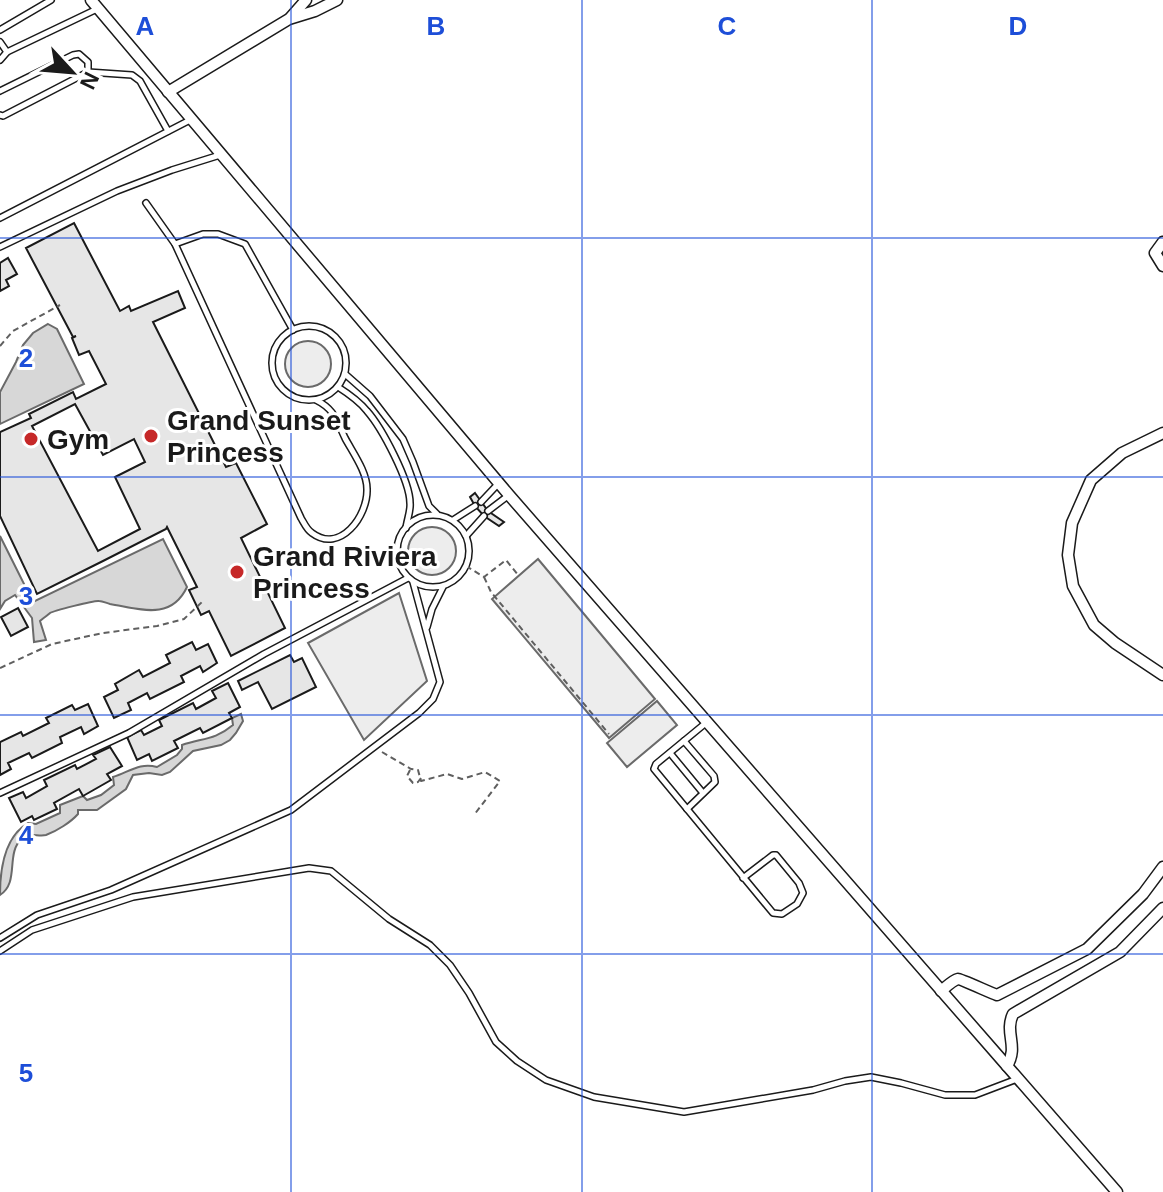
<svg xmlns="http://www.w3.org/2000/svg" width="1163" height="1192" viewBox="0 0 1163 1192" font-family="Helvetica,sans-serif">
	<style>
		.built { fill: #ededed; stroke: #6a6a6a; stroke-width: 2 }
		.water { fill: #d7d7d7; stroke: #6a6a6a; stroke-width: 2 }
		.building { fill: #e6e6e6; stroke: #1a1a1a; stroke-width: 2; fill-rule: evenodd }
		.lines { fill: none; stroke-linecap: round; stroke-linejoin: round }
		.service-casing { stroke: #1a1a1a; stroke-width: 8 }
		.minor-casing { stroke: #1a1a1a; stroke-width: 13 }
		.path { stroke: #5f5f5f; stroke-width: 2; stroke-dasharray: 6 4; stroke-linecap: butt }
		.service { stroke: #fff; stroke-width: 5 }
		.minor { stroke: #fff; stroke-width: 10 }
		.grid { fill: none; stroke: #1d4ed8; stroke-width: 2; stroke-opacity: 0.55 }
		.poi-dot { fill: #c62828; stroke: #fff; stroke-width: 3 }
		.labels { text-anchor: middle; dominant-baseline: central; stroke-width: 6; stroke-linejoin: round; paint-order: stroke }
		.poi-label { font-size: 28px; font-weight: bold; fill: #1a1a1a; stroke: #fff; text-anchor: start }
		.grid-label { font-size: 26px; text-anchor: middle; font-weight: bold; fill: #1d4ed8; stroke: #fff; stroke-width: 6; stroke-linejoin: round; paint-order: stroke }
	</style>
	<rect width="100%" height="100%" fill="#fff"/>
	<!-- built -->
	<g class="built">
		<circle cx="308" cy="364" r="23"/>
		<circle cx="432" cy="551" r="24"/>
		<polygon points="538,559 655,699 609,738 492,599"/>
		<polygon points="399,593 427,681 364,740 308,643"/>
		<polygon points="657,701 677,725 627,767 607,743"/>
	</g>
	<!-- water -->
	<g class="water">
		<polygon points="48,324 57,329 84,384 0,424 0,392 16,362 23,345 33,333"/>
		<path d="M0 536 33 602 163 539 187 587C171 621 140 609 110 604 106 603 103 601 99 601 95 600 53 611 50 613 49 614 41 620 40 621L46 640 34 642 32 618 15 595 5 601 0 609Z"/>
		<path d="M241 714 243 721 236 733 230 740 221 745 193 751 170 772 162 775 149 773 133 775 126 789 97 810H78V814C71 822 57 831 46 835 39 837 28 832 22 838 5 854 20 882 0 895 0 870 4 837 28 823L36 824 60 813V805L83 796 87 800 101 795 114 785 113 777C129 772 140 762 157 767L177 755 182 749V745C203 738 215 740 233 725L232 718Z"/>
	</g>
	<!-- building -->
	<g class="building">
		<path d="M74 223 120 311 129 306 131 311 178 291 185 308 153 322 226 467 236 463 267 524 241 538 285 628 231 656 209 611 201 615 189 590 197 587 167 527 166 529 103 561 37 594 0 516V432L31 418 29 414 73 392 76 399 106 384 89 351 79 355 72 338 76 336 73 337 26 248ZM75 404 103 455 134 439 145 462 115 477 140 529 98 551 32 426Z"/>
		<polygon points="8,258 17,274 6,280 9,286 0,291 0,263"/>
		<polygon points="475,493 488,511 504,522 499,526 484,516 475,506 470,497"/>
		<polygon points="18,608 28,627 11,636 1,617"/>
		<polygon points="192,642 196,650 208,644 217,663 203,672 200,666 181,676 184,682 150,699 147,693 128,703 131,710 114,718 104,697 118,690 115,684 139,670 143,677 170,663 166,655"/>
		<polygon points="290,655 294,662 302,658 316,687 272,709 258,682 242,690 238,681"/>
		<polygon points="228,683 240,707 229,713 232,718 203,733 200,728 174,741 178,748 152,761 149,754 137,760 127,737 141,730 144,735 162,726 159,720 193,703 196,709 216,698 212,691"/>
		<polygon points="88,704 98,726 84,734 81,727 60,737 62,743 32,758 29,753 8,763 11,769 0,775 0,742 21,732 23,736 49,723 46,718 72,705 75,710"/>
		<polygon points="110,747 122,766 107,774 111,780 83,796 79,789 54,803 57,809 34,820 32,816 21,822 9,798 23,792 26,798 47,786 44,780 75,765 77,769 96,759 93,755"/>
	</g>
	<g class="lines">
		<!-- service casing -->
		<g class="service-casing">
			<g id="service">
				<polyline points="0,30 51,0"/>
				<polyline points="0,42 7,52"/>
				<polyline points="0,60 7,52 97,9"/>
				<polyline points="0,91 73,55 79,54 88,62 88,72"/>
				<polyline points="0,115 3,116 88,72 132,75 140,81 168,131"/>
				<path d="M146 203 175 244 301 518C304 523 307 530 312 533 340 554 368 516 367 489 367 472 353 453 345 438 336 419 334 409 316 400"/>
				<polyline points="0,218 190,120"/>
				<polyline points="175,244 203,234 218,234 245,244 293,330"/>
				<polyline points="0,247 117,191 172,170 220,155"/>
				<circle cx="309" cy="363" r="37"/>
				<polyline points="345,374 370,396 403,439 413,462 429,506 437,514"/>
				<path d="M338 387C349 394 359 401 367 411 382 428 410 481 410 503 411 510 407 520 406 528"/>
				<polyline points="481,502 498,484"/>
				<polyline points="488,511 509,495"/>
				<circle cx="433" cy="551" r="36"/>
				<polyline points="453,520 475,506"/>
				<polyline points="466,536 484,516"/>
				<polyline points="427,627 432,609 443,587"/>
				<path d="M707 722 656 764 654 769C694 817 733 865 773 913L782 914 797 904 803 893 799 883 776 855H773L743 878"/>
				<polyline points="684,741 714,776 715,782 687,809"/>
				<polyline points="670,753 703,793"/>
				<polyline points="0,793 129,733 264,654 408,578"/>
				<polyline points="0,938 37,915 111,890 291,810 419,713 433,699 440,682 413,582"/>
				<polyline points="0,951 32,930 133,897 309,868 331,871 389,919 430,945 450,965 469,993 496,1042 517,1061 546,1080 594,1097 684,1112 813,1090 845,1081 871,1077 901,1083 945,1095 975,1095 1017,1079"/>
			</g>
		</g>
		<!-- minor casing -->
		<g class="minor-casing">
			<g id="minor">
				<polyline points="91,0 509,495 1117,1192"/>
				<polyline points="291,17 306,0"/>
				<polyline points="168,92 289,19 315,11 337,0"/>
				<polyline points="1163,242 1155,253 1163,266"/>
				<polyline points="1163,433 1122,453 1091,480 1072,523 1068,555 1073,586 1094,625 1115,643 1163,675"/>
				<path d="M941 991C946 987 953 980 958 979 961 979 991 993 997 995L1087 949 1143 894 1163 867"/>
				<path d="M1007 1066C1019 1046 1004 1033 1013 1014L1120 952 1163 908"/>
			</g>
		</g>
		<!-- path -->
		<g class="path">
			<polyline points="0,346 13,331 60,305"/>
			<polyline points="466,566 484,577 506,560 519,576"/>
			<polyline points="484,577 491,592 609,734"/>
			<polyline points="0,668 52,644 103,633 157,626 184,619 202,602"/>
			<polyline points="382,752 411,769 418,770 421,781 447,774 462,779 485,772 500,781 474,815"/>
			<polyline points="410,770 407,776 413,783 418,782 421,778"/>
		</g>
		<!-- service -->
		<use href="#service" class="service"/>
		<!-- minor -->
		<use href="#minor" class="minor"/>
	</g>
	<!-- grid -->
	<path class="grid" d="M291 0V1192M582 0V1192M872 0V1192M0 238H1163M0 477H1163M0 715H1163M0 954H1163"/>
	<!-- markers -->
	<g class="poi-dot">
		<circle cx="151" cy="436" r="8"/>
		<circle cx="31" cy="439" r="8"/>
		<circle cx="237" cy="572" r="8"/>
	</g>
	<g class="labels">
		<!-- poi labels -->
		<g class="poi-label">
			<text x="167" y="420">Grand Sunset<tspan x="167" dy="32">Princess</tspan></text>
			<text x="47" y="439">Gym</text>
			<text x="253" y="556">Grand Riviera<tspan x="253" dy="32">Princess</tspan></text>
		</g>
	</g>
	<g class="grid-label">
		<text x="145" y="35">A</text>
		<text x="436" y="35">B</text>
		<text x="727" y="35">C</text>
		<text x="1018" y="35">D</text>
		<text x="26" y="367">2</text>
		<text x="26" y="605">3</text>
		<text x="26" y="844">4</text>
		<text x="26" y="1082">5</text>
	</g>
	<!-- north arrow -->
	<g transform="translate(72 72) rotate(116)" stroke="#ffffff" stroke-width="6" paint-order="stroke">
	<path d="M0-6L14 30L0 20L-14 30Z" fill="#1a1a1a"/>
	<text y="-12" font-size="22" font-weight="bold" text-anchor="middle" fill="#1a1a1a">N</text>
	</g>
</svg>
